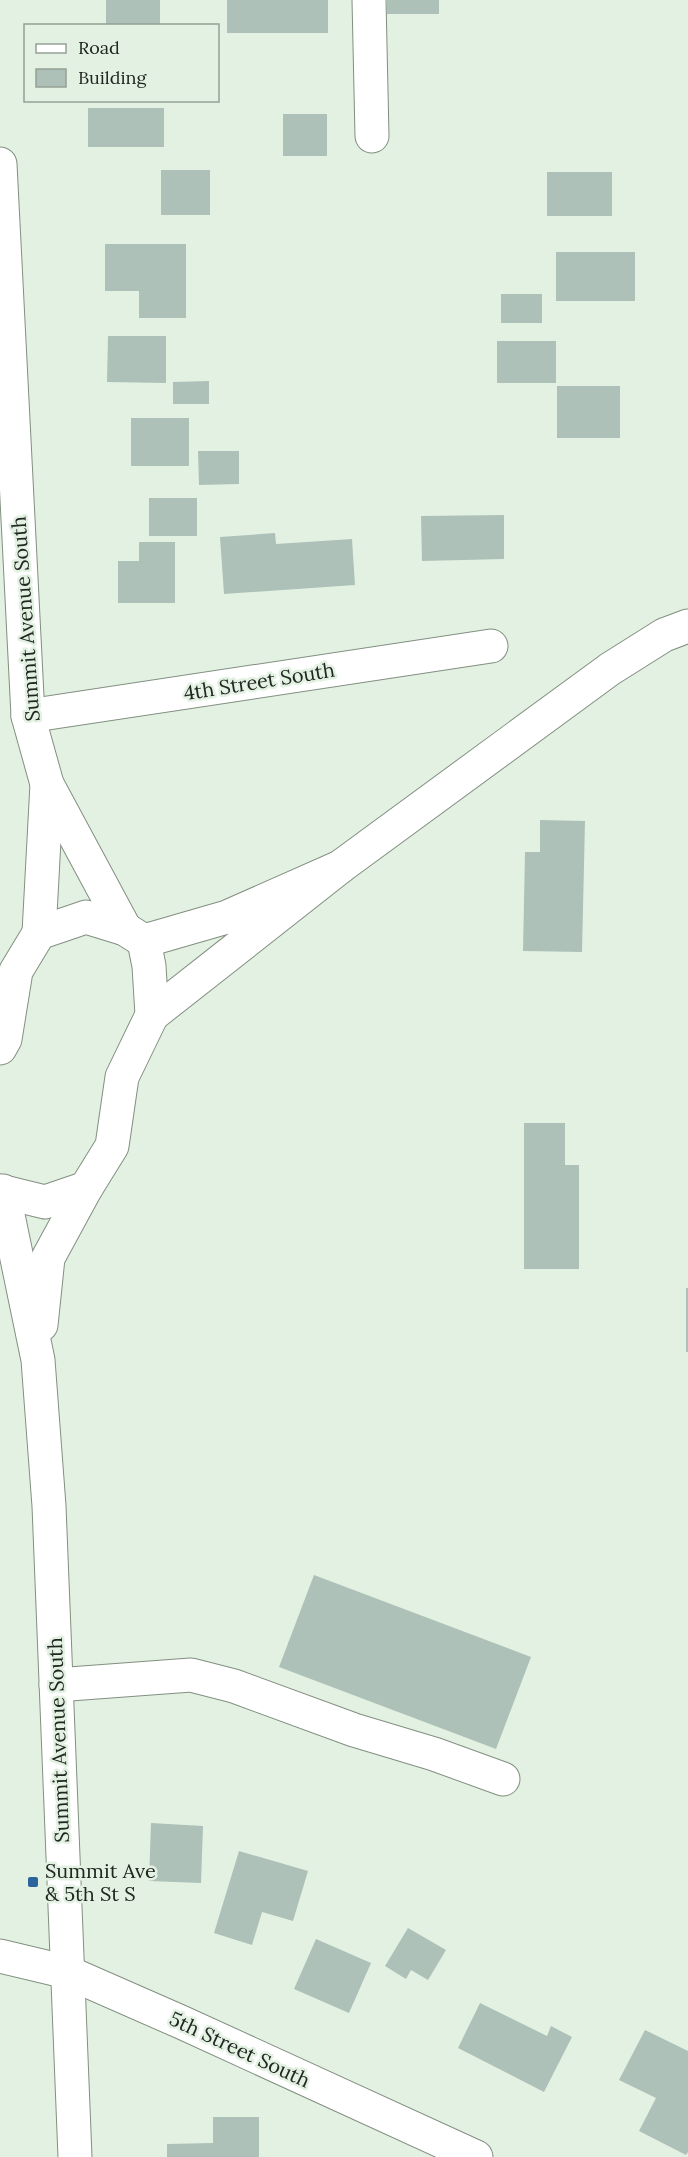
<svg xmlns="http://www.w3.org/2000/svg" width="688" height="2157" viewBox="0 0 688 2157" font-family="Lora,serif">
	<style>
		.building { fill: #adc1b8 }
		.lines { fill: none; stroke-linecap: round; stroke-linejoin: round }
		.minor-casing { stroke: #828f81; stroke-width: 35 }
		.minor { stroke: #fff; stroke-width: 33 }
		.poi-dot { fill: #2a649b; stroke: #e3f1e2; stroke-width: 2 }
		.labels { text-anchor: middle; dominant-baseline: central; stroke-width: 5; stroke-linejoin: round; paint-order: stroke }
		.street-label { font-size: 20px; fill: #202620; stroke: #e3f1e2 }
		.poi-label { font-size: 20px; fill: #202620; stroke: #e3f1e2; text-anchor: start }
	</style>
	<rect width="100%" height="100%" fill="#e3f1e2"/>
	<!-- building -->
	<g class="building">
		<rect x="106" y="0" width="54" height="26"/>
		<rect x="227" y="0" width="101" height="33"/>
		<rect x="387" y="0" width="52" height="14"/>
		<rect x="88" y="108" width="76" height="39"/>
		<rect x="283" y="114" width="44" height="42"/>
		<rect x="161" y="170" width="49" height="45"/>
		<rect x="547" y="172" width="65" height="44"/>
		<polygon points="105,244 186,244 186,318 139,318 139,291 105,291"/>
		<rect x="556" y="252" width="79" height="49"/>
		<rect x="501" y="294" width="41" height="29"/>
		<polygon points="108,336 166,336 166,383 107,382"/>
		<rect x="497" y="341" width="59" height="42"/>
		<polygon points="209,381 209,404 173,404 173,382"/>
		<rect x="557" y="386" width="63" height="52"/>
		<rect x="131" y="418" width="58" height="48"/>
		<polygon points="198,451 239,451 239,484 199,485"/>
		<rect x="149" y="498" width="48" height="38"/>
		<polygon points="504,515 504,559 422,561 421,516"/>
		<polygon points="275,533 276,544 352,539 355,585 224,594 220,537"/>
		<polygon points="139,542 175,542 175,603 118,603 118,561 139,561"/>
		<polygon points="540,820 585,821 582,952 523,951 525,852 540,852"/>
		<polygon points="524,1123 565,1123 565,1165 579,1165 579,1269 524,1269"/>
		<rect x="686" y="1288" width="2" height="64"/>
		<polygon points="314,1575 531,1657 496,1749 279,1667"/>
		<polygon points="151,1823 203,1826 201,1883 149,1881"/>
		<polygon points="239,1851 308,1871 293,1921 262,1912 252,1945 214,1933"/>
		<polygon points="408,1928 446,1950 428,1980 411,1970 406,1979 385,1966"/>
		<polygon points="316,1939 371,1963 349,2013 294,1989"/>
		<polygon points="480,2003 547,2036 551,2026 572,2037 544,2092 458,2048"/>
		<polygon points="645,2030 688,2051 688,2152 686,2155 639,2131 656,2098 619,2080"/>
		<polygon points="213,2117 259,2117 259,2157 167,2157 167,2144 213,2143"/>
	</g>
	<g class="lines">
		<!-- minor casing -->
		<g class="minor-casing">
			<g id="minor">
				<polyline points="369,0 372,136"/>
				<polyline points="0,164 28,716 47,784 125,929"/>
				<polyline points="28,716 491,646"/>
				<polyline points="340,867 610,669 664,635 688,626"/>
				<polyline points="39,933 47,784"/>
				<polyline points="144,941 227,917 340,867 152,1015"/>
				<polyline points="0,1048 5,1039 16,971 39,933 86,917 125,929 144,941 149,966 152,1015 122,1077 112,1146 86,1188 45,1202 0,1191"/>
				<polyline points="3,1191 38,1360 49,1506 75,2157"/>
				<polyline points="41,1325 48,1258 86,1188"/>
				<polyline points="56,1685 191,1675 234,1686 354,1730 434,1754 503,1779"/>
				<polyline points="0,1956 67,1972 181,2022 476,2157"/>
			</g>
		</g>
		<!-- minor -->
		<use href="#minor" class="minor"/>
	</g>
	<!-- markers -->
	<rect class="poi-dot" x="27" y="1876" width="12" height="12" rx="3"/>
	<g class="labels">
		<!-- street labels -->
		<g class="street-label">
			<text transform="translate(25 619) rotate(-94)">Summit Avenue South</text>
			<text transform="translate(259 681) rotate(-9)">4th Street South</text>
			<text transform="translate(58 1740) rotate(-92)">Summit Avenue South</text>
			<text transform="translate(240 2049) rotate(25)">5th Street South</text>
		</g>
		<!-- poi labels -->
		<g class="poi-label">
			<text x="45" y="1870">Summit Ave<tspan x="45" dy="23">&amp; 5th St S</tspan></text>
		</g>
	</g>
	<!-- legend -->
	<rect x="24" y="24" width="195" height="78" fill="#e3f1e2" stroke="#95a094" stroke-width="1.5"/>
	<rect x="36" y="44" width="30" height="9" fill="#ffffff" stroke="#95a094" stroke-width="1.5"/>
	<text x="78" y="54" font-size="18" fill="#202620">Road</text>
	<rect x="36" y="69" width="30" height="18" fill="#adc1b8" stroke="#95a094" stroke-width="1.5"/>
	<text x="78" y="84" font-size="18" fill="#202620">Building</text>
</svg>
